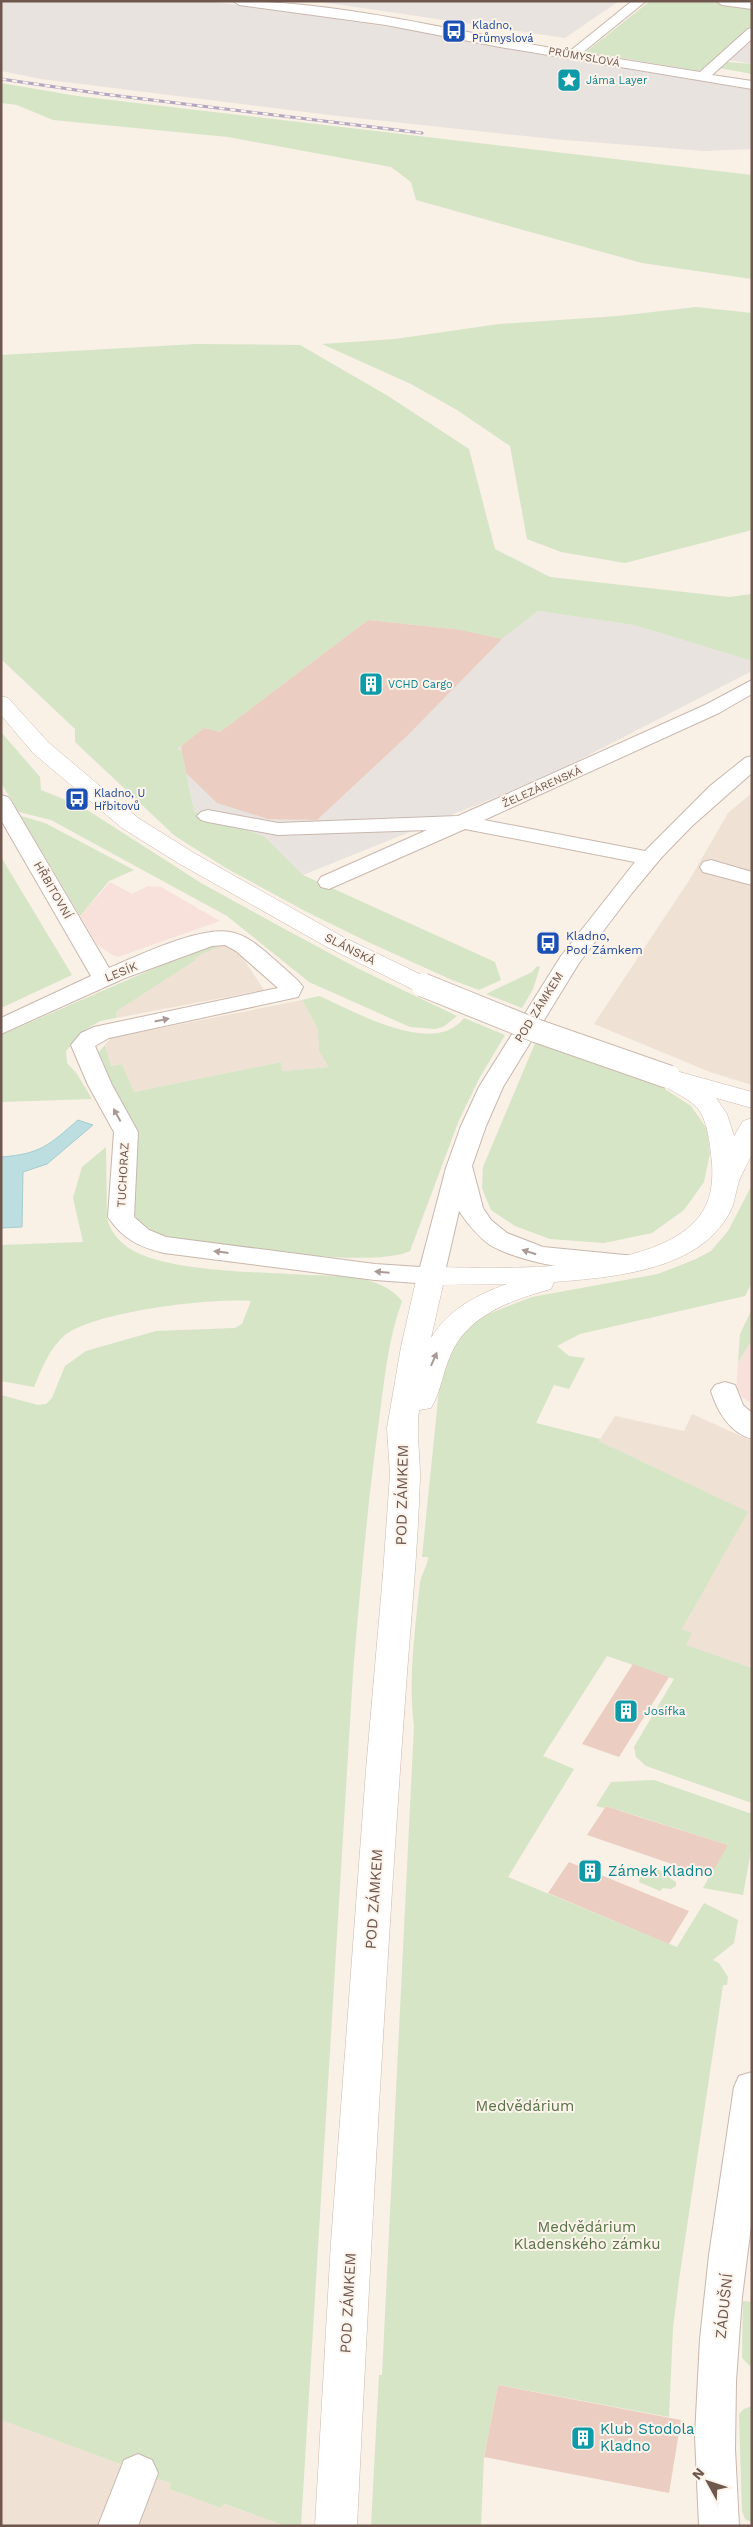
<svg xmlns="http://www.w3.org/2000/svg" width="753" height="2527" viewBox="0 0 753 2527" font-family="'Work Sans',sans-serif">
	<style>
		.residential { fill: #f0e1d5 }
		.commercial { fill: #f8e1db }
		.industrial { fill: #e9e3df }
		.green { fill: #d5e5c6 }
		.water { fill: #bddee0; stroke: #a4cdd0 }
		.building { fill: #ebcec1 }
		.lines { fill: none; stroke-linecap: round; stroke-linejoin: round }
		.minor-casing { stroke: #c9b7ad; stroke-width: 2 }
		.secondary-casing { stroke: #cdb9ae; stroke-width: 1 }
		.minor { fill: #fff; fill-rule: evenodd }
		.secondary { fill: #fff; fill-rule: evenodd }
		.rail-casing { stroke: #b2a6c1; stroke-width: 3 }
		.rail { stroke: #fcf4eb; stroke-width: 2; stroke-dasharray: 5.5; stroke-linecap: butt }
		.secondary-bridge-casing { stroke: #cdb9ae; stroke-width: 25; stroke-linecap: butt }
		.secondary-bridge { stroke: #fff; stroke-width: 23 }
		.oneway { fill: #a99a95 }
		.labels { text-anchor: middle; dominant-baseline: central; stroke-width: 4; stroke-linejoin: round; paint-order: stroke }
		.far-transit-label { font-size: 11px; fill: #164399; stroke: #fcf4eb; text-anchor: start }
		.far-street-label { font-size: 11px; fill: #6f574e; stroke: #fcf4eb }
		.far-culture-label { font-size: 11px; fill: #0d838f; stroke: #fcf4eb; text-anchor: start }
		.street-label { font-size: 12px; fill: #6f574e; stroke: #fcf4eb }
		.transit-label { font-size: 12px; fill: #164399; stroke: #fcf4eb; text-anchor: start }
		.culture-label { font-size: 12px; fill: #0d838f; stroke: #fcf4eb; text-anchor: start }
		.near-street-label { font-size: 15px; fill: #6f574e; stroke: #fcf4eb }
		.near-culture-label { font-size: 15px; fill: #0d838f; stroke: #fcf4eb; text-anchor: start }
		.near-park-label { font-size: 15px; fill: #587348; stroke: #fcf4eb }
	</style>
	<rect width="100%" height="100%" fill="#f9f0e6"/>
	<!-- residential -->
	<g class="residential">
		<polygon points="752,793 752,1085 710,1072 594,1024 690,879 728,813"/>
		<polygon points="222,945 233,948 243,958 264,990 116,1018 117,1011 196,960 193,958"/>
		<polygon points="302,1000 318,1029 354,1065 282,1071 281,1062 134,1092 122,1064 111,1066 105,1045 111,1038 116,1037"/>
		<polygon points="692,1414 752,1441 752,1662 749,1667 685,1645 682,1629 747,1512 599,1441 615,1416 684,1431"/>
		<polygon points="1,2420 131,2468 109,2526 1,2526"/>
		<polygon points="146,2476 171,2483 169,2489 221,2508 223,2504 286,2526 127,2526"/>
	</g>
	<!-- commercial -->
	<g class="commercial">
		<polygon points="110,882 132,894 148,886 161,887 220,921 118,957 112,955 97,944 80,916"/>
		<polygon points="752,1340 752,1404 736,1393 738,1362"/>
	</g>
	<!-- industrial -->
	<g class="industrial">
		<polygon points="1,1 209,1 425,32 752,90 752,149 704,151 553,139 338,116 41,79 1,71"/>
		<polygon points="315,1 619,1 565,38"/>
		<polygon points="752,41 752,64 729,60"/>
		<polygon points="538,611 634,625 752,661 752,671 546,777 303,875 265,837 194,811 184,763 176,750 204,728 220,732 368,620 461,630 502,639"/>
	</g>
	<!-- green -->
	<g class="green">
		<polygon points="650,1 702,1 752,7 752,26 700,71 586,52"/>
		<polygon points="727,62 752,64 752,74 719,68"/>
		<polygon points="1,83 77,96 752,175 752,279 642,263 416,200 411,182 391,167 228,137 53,120 17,105 1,103"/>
		<polygon points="696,307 752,313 752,530 625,563 561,552 527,539 510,446 457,410 411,384 322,344 395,339 499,324 618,316"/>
		<polygon points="196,344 300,345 388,396 469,449 495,549 550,577 729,597 752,594 752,661 634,625 538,611 502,639 461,630 368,620 220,732 204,728 177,749 194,755 184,763 194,811 265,837 303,875 495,962 501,980 479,990 452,980 366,941 305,911 226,868 175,836 75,742 75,729 1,659 1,355"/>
		<polygon points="1,732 40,777 41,790 81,806 201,883 279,926 359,969 457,1016 443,1027 435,1029 410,1027 309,982 227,916 51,820 19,812 1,783"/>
		<polygon points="21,816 45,823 134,870 109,881 80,916"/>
		<polygon points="1,857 72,975 1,1008"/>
		<polygon points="208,945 222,945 194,958 196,960 117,1011 116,1018 100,1021 85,1030 66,1051 67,1063 77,1074 92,1099 1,1102 1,1035"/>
		<polygon points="537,966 540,967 533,989 522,1008 486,994 532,972"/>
		<path d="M319 996C355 1011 433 1058 464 1018L505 1035 480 1077 459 1120 410 1251C368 1270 222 1244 171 1239L151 1230 137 1219 129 1206 134 1128 112 1084 99 1052 105 1045 111 1066 122 1064 134 1092 281 1062 282 1071 329 1067 319 1051 318 1029 302 1000Z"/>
		<polygon points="536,1041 657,1084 691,1106 707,1129 710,1153 704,1182 684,1210 652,1233 604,1243 550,1239 515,1226 491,1210 482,1188 483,1167"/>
		<path d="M106 1147 107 1219C112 1236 124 1247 140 1254 181 1272 260 1272 306 1275 337 1276 381 1274 402 1301 387 1342 384 1385 378 1428 367 1509 360 1591 353 1673L301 2526H286L224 2504 221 2508 169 2489 171 2483 146 2476 131 2468 1 2420V1395L38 1405 46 1404 52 1398 65 1366 86 1351 156 1331 235 1328 242 1324 251 1301C211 1298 97 1311 65 1335 49 1349 42 1368 34 1387L1 1381V1245L83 1242 73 1198 82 1167Z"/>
		<path d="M752 1185V1282L745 1296 580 1334 557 1346 569 1356 585 1358 569 1389 554 1385 536 1423 600 1439 599 1441 748 1512 682 1629 692 1633 686 1645 752 1668V1803L646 1766 636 1757 634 1747 674 1679 607 1656 543 1756 574 1769 508 1877 677 1947 704 1903 738 1920 734 1943 713 1960 719 1963 728 1977 727 1985H723L679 2280 673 2328 669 2417 498 2385 484 2456 481 2526H371L379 2375H382L414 1726C408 1679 415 1630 420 1583 421 1574 428 1566 428 1557H422L440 1380 453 1345 478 1318 532 1297 658 1274 696 1259 711 1251 728 1231Z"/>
		<polygon points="752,1309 752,1340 738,1362 740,1334"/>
		<polygon points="654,1780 752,1814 752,1845 743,1895 703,1888 728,1845 606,1806 604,1808 596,1806 611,1782"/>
		<polygon points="649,1867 670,1874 670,1878 676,1882 676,1886 671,1889 663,1888 660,1891 639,1882 640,1879 636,1876 636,1871"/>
		<polygon points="743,2301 752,2302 752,2368 742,2358"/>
		<polygon points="752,2406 752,2523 745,2519 742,2511 739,2414 744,2409"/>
	</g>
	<!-- water -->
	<path class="water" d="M78 1120 93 1125 47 1164 23 1172 22 1227 1 1228V1157C41 1154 49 1145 78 1120Z"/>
	<!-- building -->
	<g class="building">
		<polygon points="368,620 461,630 502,639 407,736 317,820 268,819 217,803 186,773 181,746 204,728 220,732"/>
		<polygon points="633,1664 669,1677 619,1757 582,1744"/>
		<polygon points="606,1806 636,1816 728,1845 710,1877 587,1835"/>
		<polygon points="569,1862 689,1911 669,1944 548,1893"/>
		<polygon points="498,2385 681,2420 669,2493 484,2457"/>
	</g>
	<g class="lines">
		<!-- minor casing -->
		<g class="minor-casing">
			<g id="minor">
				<path d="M233 1C342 1 461 33 570 51L632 1H646L582 53 700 72 748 29 752 28V39L712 75 752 81V89L500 47 386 25 239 5Z"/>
				<polygon points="716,1 752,1 752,9 722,5"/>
				<path d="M752 680V694L719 713 484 820 645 851 710 786 745 758 752 756V773L692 826 661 858 632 893 579 963 503 1087 486 1126 472 1166 483 1208 491 1220 507 1233 543 1247 635 1256 639 1262 635 1268C598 1277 523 1264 490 1245 477 1236 468 1224 459 1211L444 1276 440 1282 431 1284 375 1280 164 1253C139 1247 123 1239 108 1217L114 1132 88 1085 71 1045 81 1033 94 1027 278 988 236 951 225 945 212 946 125 978 1 1034V1018L91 976 1 820V795L8 797 11 801 109 968C138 956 199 926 230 932 248 935 262 949 275 960 284 969 296 977 303 987L298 997 109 1038 95 1046 112 1085 138 1132 134 1217 149 1230 166 1237 375 1264 420 1267 446 1168 461 1126 479 1087 561 956 635 862 465 829 329 889 321 887 318 882 321 877 427 830 278 835 208 822 201 820 197 816 201 812 208 810 278 823 458 816 705 705Z"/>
				<polygon points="711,860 752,872 752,885 703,872 700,867 703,862"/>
				<path d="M725 1382 735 1385 743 1405 752 1413V1439C730 1433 717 1411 711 1391L715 1385Z"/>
				<polygon points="752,2072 752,2218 742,2297 736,2381 735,2449 739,2526 699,2526 695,2436 700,2339 709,2255 734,2087 739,2076"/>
				<polygon points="138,2454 152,2460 158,2473 138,2526 98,2526 124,2460"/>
			</g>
		</g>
		<!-- secondary casing -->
		<g class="secondary-casing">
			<g id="secondary">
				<polygon points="1,696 8,698 49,743 138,818 194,853 343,937 432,980 435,985 432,990 423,992 414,990 327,947 178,863 122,828 33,753 1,715"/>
				<path d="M669 1069 752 1092V1108L716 1098 727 1114 734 1136 743 1121 752 1118C752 1129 753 1143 752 1153 749 1162 743 1171 739 1181 736 1190 735 1201 731 1210 701 1271 614 1277 554 1282L551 1289C512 1300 469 1314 451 1354 443 1371 441 1392 431 1408L419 1410C416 1433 420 1454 420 1477 418 1543 412 1608 407 1673 386 1957 371 2241 357 2526H315L331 2242 366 1770 383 1574 390 1474 387 1428 401 1347 417 1276 421 1270 431 1267C500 1268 663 1276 703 1211 712 1197 713 1178 712 1163 710 1147 709 1130 702 1115 693 1096 668 1094 656 1077L660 1072ZM507 1284C476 1295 448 1310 431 1338L443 1285Z"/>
			</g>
		</g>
		<!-- minor -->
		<use href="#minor" class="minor"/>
		<!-- secondary -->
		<use href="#secondary" class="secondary"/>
		<!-- rail casing -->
		<g class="rail-casing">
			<polyline id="rail" points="1,79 103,94 422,133"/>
		</g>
		<!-- rail -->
		<use href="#rail" class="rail"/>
		<!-- secondary-bridge casing -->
		<g class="secondary-bridge-casing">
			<polyline id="secondary-bridge" points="423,985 537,1031 669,1077"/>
		</g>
		<!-- secondary-bridge -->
		<use href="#secondary-bridge" class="secondary-bridge"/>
	</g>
	<!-- one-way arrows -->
	<defs><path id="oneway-solid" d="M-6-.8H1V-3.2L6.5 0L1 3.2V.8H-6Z" transform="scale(1.25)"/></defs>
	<g class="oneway">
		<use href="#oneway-solid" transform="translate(162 1020) rotate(-12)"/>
		<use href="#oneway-solid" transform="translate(117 1115) rotate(-119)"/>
		<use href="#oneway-solid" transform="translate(221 1252) rotate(-173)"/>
		<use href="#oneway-solid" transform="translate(529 1252) rotate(-162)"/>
		<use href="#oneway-solid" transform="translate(382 1272) rotate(-175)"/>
		<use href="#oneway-solid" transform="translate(434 1359) rotate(-66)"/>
	</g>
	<!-- icons -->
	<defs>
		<g id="bus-square" transform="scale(1.25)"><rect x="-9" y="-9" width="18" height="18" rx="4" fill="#1a4fb4" stroke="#fcf4eb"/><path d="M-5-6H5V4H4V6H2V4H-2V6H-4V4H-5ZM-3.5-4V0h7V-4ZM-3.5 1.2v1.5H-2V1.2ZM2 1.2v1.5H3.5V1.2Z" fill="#fff"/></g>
		<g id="sight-square" transform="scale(1.25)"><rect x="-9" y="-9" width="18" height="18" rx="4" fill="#0f9aa8" stroke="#fcf4eb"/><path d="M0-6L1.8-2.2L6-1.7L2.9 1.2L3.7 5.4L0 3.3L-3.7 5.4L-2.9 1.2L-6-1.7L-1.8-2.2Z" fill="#fff"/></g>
		<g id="building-square" transform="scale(1.25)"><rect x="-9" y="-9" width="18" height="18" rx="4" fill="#0f9aa8" stroke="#fcf4eb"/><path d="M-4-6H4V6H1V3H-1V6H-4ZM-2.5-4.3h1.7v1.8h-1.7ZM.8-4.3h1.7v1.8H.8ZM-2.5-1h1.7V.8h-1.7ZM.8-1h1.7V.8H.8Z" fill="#fff"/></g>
	</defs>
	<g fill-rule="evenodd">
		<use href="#bus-square" x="454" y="31"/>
		<use href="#sight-square" x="569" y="80"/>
		<use href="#building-square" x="371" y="684"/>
		<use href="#bus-square" x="77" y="799"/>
		<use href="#bus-square" x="548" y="943"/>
		<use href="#building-square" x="626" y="1711"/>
		<use href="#building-square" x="590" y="1871"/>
		<use href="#building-square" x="583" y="2438"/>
	</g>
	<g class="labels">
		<!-- far-transit labels -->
		<g class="far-transit-label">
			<text x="472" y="25">Kladno,<tspan x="472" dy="13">Průmyslová</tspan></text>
			<text x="94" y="793">Kladno, U<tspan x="94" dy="13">Hřbitovů</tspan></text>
		</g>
		<!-- far-street labels -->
		<g class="far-street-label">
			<text transform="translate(584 57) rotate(10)">PRŮMYSLOVÁ</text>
			<text transform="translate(542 787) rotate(-24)">ŽELEZÁRENSKÁ</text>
		</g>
		<!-- far-culture labels -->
		<g class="far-culture-label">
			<text x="586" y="80">Jáma Layer</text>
			<text x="388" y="684">VCHD Cargo</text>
		</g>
		<!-- street labels -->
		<g class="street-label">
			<text transform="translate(53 890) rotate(60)">HŘBITOVNÍ</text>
			<text transform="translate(350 949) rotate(27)">SLÁNSKÁ</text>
			<text transform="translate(121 972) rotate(-22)">LESÍK</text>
			<text transform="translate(539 1007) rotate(-58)">POD ZÁMKEM</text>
			<text transform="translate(123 1175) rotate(-87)">TUCHORAZ</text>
		</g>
		<!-- transit labels -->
		<g class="transit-label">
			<text x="566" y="936">Kladno,<tspan x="566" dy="14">Pod Zámkem</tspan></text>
		</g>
		<!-- culture labels -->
		<g class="culture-label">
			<text x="644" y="1711">Josífka</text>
		</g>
		<!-- near-street labels -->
		<g class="near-street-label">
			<text transform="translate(402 1495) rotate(-89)">POD ZÁMKEM</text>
			<text transform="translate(374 1899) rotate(-86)">POD ZÁMKEM</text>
			<text transform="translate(348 2303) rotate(-87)">POD ZÁMKEM</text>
			<text transform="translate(724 2306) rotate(-84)">ZÁDUŠNÍ</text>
		</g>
		<!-- near-culture labels -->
		<g class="near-culture-label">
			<text x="608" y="1871">Zámek Kladno</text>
			<text x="600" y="2429">Klub Stodola<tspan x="600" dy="17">Kladno</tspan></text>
		</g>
		<!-- near-park labels -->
		<g class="near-park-label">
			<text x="525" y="2106">Medvědárium</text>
			<text x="587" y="2227">Medvědárium<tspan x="587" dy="17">Kladenského zámku</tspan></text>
		</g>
	</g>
	<!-- border -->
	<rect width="753" height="2527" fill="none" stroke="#6f574e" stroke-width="5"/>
	<!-- north arrow -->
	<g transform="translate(708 2482) rotate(310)" stroke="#fcf4eb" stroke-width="4" paint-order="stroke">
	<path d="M0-4L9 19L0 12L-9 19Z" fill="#6f574e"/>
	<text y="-8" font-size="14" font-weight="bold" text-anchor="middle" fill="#6f574e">N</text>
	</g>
</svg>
